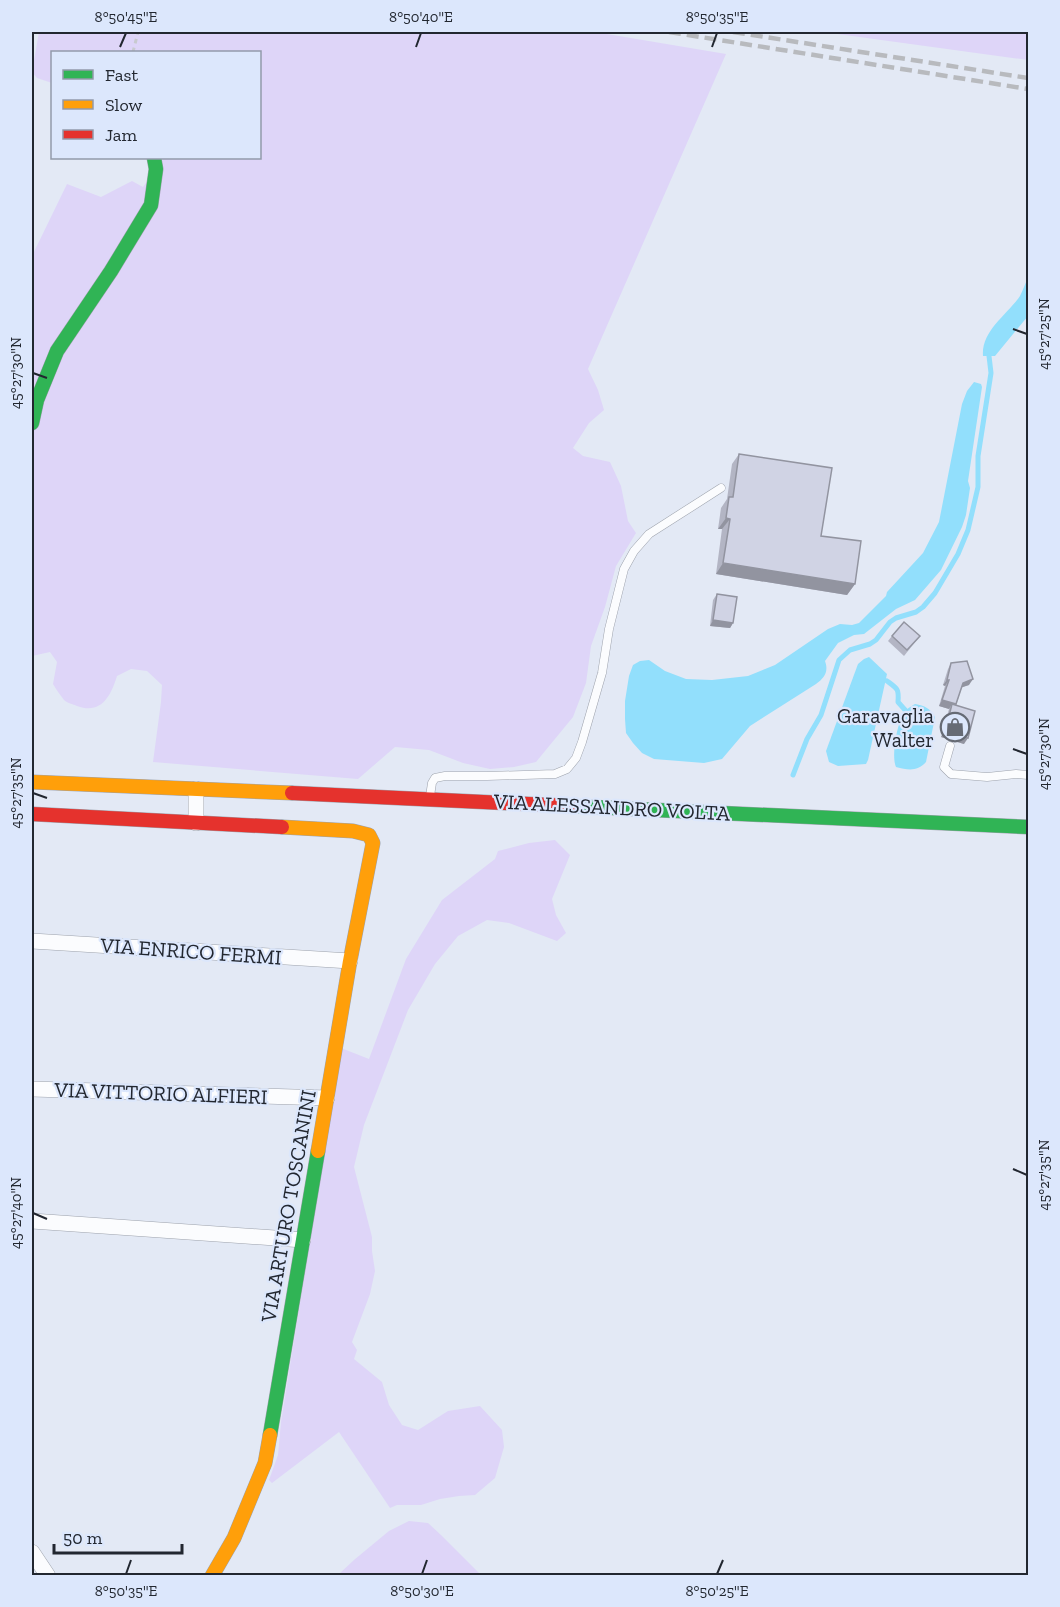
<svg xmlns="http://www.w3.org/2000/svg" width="1060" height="1607" viewBox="0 0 1060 1607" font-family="'Zilla Slab',serif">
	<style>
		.green { fill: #ded5f8 }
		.water { fill: #92dffc }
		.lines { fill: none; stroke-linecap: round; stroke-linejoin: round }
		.stream { stroke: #92dffc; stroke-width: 5 }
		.lane-casing { stroke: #9da2ac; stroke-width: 9 }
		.street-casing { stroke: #9da2ac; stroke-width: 16 }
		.fast-casing { stroke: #9da2ac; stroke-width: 15 }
		.slow-casing { stroke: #9da2ac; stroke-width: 15 }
		.jam-casing { stroke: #9da2ac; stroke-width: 15 }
		.path { stroke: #c8cacf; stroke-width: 3; stroke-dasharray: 4.5 4.5; stroke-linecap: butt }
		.lane { stroke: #fbfcfe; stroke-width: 8 }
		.street { stroke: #fbfcfe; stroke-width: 15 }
		.fast { stroke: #30b455; stroke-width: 14 }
		.slow { stroke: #ff9f0a; stroke-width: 14 }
		.jam { stroke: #e5322d; stroke-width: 14 }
		.rail { stroke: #b8babe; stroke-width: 4.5; stroke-dasharray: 12 6; stroke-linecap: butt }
		.wall { fill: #b3b5c4 }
		.shaded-wall { fill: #9294a0 }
		.building { fill: #d0d3e4; stroke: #9294a0; stroke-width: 1.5 }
		.ticks { fill: none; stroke: #222730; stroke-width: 2 }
		.labels { text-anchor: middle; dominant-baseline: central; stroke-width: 4.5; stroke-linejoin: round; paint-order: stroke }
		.poi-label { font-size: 21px; fill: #222730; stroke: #dce7fc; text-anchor: end }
		.street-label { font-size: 21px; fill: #222730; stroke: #dce7fc }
		.neatline { fill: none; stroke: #222730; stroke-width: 2 }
		.ticks-label { font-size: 15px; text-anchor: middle; fill: #222730 }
	</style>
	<rect width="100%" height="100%" fill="#e3e9f5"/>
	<!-- green -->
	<g class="green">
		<path d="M39 32H595L726 54 588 369 598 390 604 410 589 423 573 448 583 456 610 462 621 486 628 521 636 533 616 566 605 607 591 646 586 683 573 717 536 762 514 767 490 769 463 763 429 750 395 747 358 779 153 762 161 702 162 685 147 671 131 669 117 676C111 696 101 715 77 706 73 704 67 703 64 700 60 695 56 689 53 684L57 662 50 652 32 656V256L67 184 101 197 132 181 143 187 164 158H260V52H52V83L37 78 32 72Z"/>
		<polygon points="823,32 1028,32 1028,60"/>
		<polygon points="555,840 570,855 552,899 556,915 566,933 557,941 509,923 487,920 458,936 435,964 408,1010 364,1125 354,1167 372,1237 372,1251 375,1271 370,1294 352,1342 357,1350 354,1359 382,1382 389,1405 402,1425 418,1430 448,1411 480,1406 502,1430 504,1447 495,1478 475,1495 459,1496 440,1499 421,1505 397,1505 390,1508 339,1432 272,1483 269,1480 278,1455 281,1422 341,1048 369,1059 406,959 442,900 495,859 498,851 529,843"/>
		<polygon points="409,1521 428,1523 442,1536 481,1575 338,1575 354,1560 389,1531"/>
	</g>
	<!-- water -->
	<g class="water">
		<path d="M1028 278V316L995 356H983C981 331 1007 315 1020 296 1023 290 1025 284 1028 278Z"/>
		<path d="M974 382 981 384 982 387 968 481 970 488 966 515 962 527 941 570 915 600 896 609 864 634 854 635 838 643 825 661C829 672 824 678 816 684L750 726 722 759 704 763 654 759 642 753 633 743 626 733 625 719V701L629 676 633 665 640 661 649 660 665 671 686 679 712 680 748 676 775 665 828 629 840 624 852 625 859 623 886 596 887 592 923 553 939 522 962 404 967 391Z"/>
		<polygon points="869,657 887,674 868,760 866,764 838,766 829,762 826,751 858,664 864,659"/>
		<path d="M915 704C925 706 930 708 935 717L926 762C917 772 908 770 896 767 891 756 897 725 903 714 906 709 910 707 915 704Z"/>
	</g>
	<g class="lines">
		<!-- stream -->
		<g class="stream">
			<path d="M887 681C898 689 899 689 898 702L906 711"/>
			<polyline points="793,775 807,739 821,715 839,660 850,650 870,644 876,640 890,622 896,618 916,612 923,607 935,593 958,554 968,530 978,487 978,456 991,373 989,356"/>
		</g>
		<!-- lane casing -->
		<g class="lane-casing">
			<g id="lane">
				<polyline points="950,746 944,767 951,774 987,777 1016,774 1028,775"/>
				<polyline points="430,796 432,783 435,778 445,776 487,776 555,774 567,769 576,758 582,742 602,673 609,629 624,569 634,551 649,534 721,488"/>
			</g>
		</g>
		<!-- street casing -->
		<g class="street-casing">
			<g id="street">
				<polyline points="196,823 196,789"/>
				<polyline points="32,941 350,961"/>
				<polyline points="32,1089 327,1098"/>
				<polyline points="32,1221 303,1240"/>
				<polyline points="32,1552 48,1576"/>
			</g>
		</g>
		<!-- fast casing -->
		<g class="fast-casing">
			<g id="fast">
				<polyline points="32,423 37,400 57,351 111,271 151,205 156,169 154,158"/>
				<polyline points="570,806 1028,827"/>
				<polyline points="270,1435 318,1151"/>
			</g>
		</g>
		<!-- slow casing -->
		<g class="slow-casing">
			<g id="slow">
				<polyline points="32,782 292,793"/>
				<polyline points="282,827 353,831 369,835 373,843 350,961 318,1151"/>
				<polyline points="212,1576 234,1538 265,1463 270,1435"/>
			</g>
		</g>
		<!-- jam casing -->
		<g class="jam-casing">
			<g id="jam">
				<polyline points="292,793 570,806"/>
				<polyline points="32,814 282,827"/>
			</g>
		</g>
		<!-- path -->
		<polyline class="path" points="133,52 138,32"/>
		<!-- lane -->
		<use href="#lane" class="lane"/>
		<!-- street -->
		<use href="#street" class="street"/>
		<!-- fast -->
		<use href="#fast" class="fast"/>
		<!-- slow -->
		<use href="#slow" class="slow"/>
		<!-- jam -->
		<use href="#jam" class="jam"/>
		<!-- rail -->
		<g class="rail">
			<polyline points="669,32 1028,89"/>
			<polyline points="733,32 1028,78"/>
		</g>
	</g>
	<!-- wall -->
	<g class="wall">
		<polygon points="739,454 821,536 855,584 847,595 716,574 722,529 718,529 721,508 727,499 732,464"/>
		<polygon points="717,594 733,623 730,628 710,626 713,600"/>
		<polygon points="892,636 920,636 904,656 888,641"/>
		<polygon points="951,663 969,685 962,687 956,705 964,744 941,737 949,709 939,706 945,686 943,685 948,669"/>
	</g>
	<!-- shaded-wall -->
	<g class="shaded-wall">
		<polygon points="726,518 730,519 722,529 718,529"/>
		<polygon points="723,563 855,584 847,595 716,574"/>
		<polygon points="713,620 733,623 730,628 710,626"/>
		<polygon points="973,679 969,685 960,688 963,683"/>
		<polygon points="947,680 949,680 945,686 943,685"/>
		<polygon points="942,700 956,704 953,710 952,704 949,709 939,706"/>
		<polygon points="945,732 968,738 964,744 941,737"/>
	</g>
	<!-- building -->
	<g class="building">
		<polygon points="739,454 832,468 821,536 861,541 855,584 723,563 730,519 726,518 729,497 733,497"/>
		<polygon points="717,594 737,597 733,623 713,620"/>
		<polygon points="904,622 920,636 907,650 892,636"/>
		<polygon points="967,661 973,679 963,683 956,704 942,700 949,680 947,680 951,663"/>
		<polygon points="952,704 975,711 968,738 945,732"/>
	</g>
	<!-- ticks -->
	<path class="ticks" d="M120 47 126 33M416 47 421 33M712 47 717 33M1013 329 1027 334M33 373 47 378M1013 749 1027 754M33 793 47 798M1013 1169 1027 1175M33 1213 47 1219M126 1574 131 1560M422 1574 427 1560M717 1574 723 1560"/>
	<!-- icons -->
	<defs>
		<g id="shop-ring" transform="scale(1.5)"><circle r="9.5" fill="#dce7fc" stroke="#666b75" stroke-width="1.5"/><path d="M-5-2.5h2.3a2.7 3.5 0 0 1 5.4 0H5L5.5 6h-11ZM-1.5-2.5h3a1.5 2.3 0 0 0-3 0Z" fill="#666b75"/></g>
	</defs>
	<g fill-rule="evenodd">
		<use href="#shop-ring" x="955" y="727"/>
	</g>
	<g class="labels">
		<!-- poi labels -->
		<g class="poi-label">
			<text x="934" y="715">Garavaglia<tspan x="934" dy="24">Walter</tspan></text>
		</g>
		<!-- street labels -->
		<g class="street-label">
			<text transform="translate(612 807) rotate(3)">VIA ALESSANDRO VOLTA</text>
			<text transform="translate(191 951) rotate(4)">VIA ENRICO FERMI</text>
			<text transform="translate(161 1093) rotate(2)">VIA VITTORIO ALFIERI</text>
			<text transform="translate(288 1206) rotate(-80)">VIA ARTURO TOSCANINI</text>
		</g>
	</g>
	<!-- border -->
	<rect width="1060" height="1607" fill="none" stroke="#dce7fc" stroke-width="66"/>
	<!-- legend -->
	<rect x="51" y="51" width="210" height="108" fill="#dce7fc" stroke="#929aaa" stroke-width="1.5"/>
	<rect x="63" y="70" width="30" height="9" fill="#30b455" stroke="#929aaa" stroke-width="1.5"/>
	<text x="105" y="81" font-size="18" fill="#222730">Fast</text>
	<rect x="63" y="100" width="30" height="9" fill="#ff9f0a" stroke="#929aaa" stroke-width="1.5"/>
	<text x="105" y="111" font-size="18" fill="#222730">Slow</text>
	<rect x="63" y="130" width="30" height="9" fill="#e5322d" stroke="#929aaa" stroke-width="1.5"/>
	<text x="105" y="141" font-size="18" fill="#222730">Jam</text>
	<!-- scale -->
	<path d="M54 1544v9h128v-9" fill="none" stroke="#222730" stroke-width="3"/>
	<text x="63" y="1544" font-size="18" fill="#222730" stroke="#dce7fc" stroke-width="4.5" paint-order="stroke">50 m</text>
	<rect x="33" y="33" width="994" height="1541" class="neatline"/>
	<g class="ticks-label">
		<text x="126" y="22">8°50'45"E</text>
		<text x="421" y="22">8°50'40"E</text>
		<text x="717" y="22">8°50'35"E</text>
		<text transform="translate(1044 334) rotate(-90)" y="5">45°27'25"N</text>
		<text transform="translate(16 373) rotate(-90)" y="5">45°27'30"N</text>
		<text transform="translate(1044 754) rotate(-90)" y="5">45°27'30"N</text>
		<text transform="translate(16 793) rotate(-90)" y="5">45°27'35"N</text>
		<text transform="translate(1044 1175) rotate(-90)" y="5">45°27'35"N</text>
		<text transform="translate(16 1213) rotate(-90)" y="5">45°27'40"N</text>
		<text x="126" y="1596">8°50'35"E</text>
		<text x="422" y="1596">8°50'30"E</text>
		<text x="717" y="1596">8°50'25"E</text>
	</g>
</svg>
